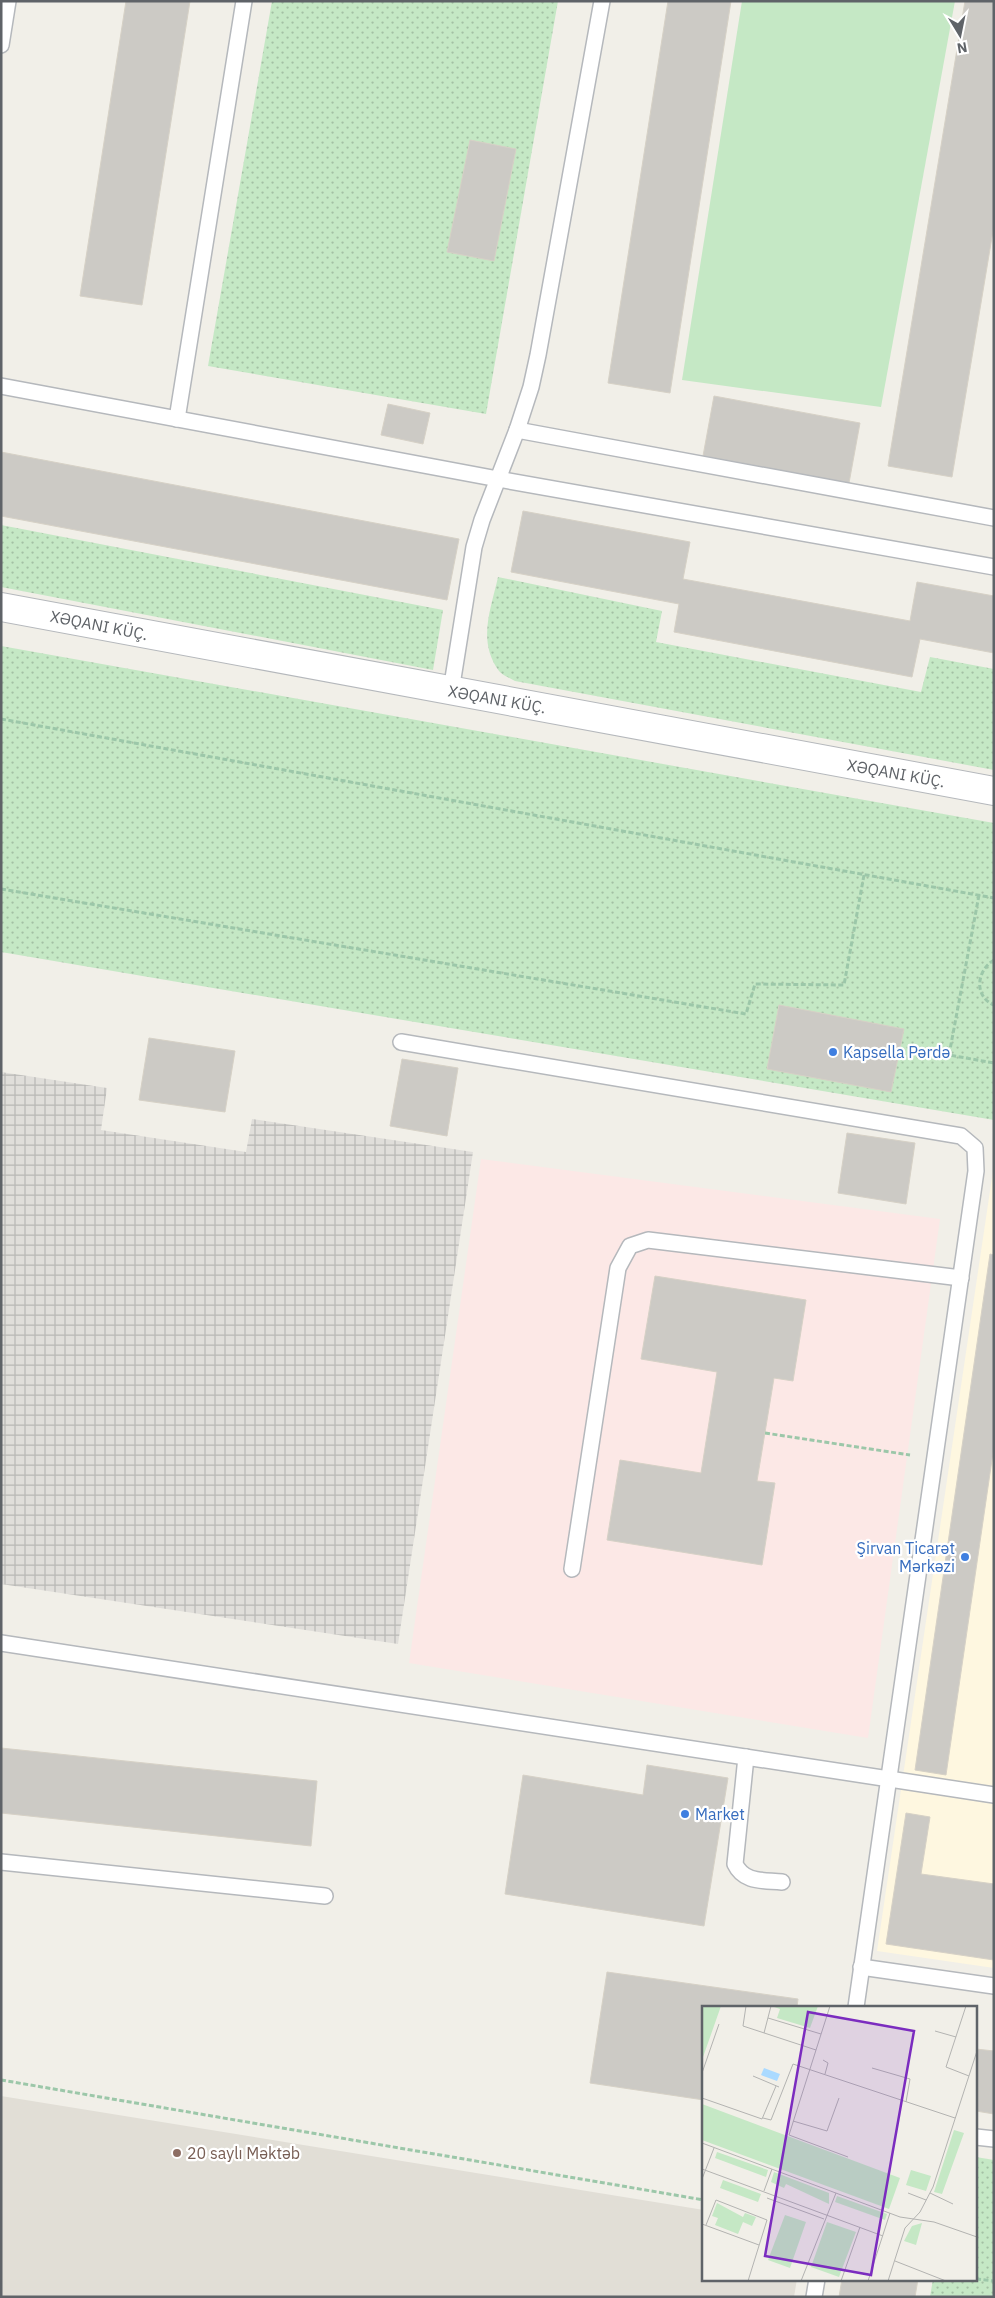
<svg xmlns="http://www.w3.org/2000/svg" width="995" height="2298" viewBox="0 0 995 2298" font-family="'IBM Plex Sans',sans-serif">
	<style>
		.commercial { fill: #fef7e0 }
		.industrial { fill: url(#industrial-grid) }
		.education { fill: #e1ded6 }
		.medical { fill: #fce8e6 }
		.green { fill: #c5e8c5 }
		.park { fill: url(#park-dots) }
		.building { fill: #cccac5; stroke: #d6d1c6 }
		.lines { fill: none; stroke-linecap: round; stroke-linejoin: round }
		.service-casing { stroke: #b5b8bc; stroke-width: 18 }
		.tertiary-casing { stroke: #b5b8bc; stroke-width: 30 }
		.path { stroke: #9cc7a9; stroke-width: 3; stroke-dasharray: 5 2.5; stroke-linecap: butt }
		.service { stroke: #fff; stroke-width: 15 }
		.tertiary { stroke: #fff; stroke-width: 28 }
		.shop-dot { fill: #3f7fe0; stroke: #fff; stroke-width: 2 }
		.education-dot { fill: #8d6e63; stroke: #fff; stroke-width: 2 }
		.labels { text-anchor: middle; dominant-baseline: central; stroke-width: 4.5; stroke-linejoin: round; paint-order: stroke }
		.street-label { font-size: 16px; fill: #5f6368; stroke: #fff }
		.shop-label { font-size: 16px; fill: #366cbe; stroke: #fff; text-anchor: start }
		.education-label { font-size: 16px; fill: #785e54; stroke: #fff; text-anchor: start }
		.inset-road { fill: none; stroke: #b3b3b1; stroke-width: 1 }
		.view { fill: #7b2cbf; fill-opacity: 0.15; stroke: #7b2cbf; stroke-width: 2.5 }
		.inset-edge { fill: none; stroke: #5f6368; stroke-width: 2.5 }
	</style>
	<defs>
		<pattern id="industrial-grid" width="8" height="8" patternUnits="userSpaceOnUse" patternTransform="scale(1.25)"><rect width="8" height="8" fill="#e0deda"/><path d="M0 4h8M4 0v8" fill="none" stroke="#b9b8b5"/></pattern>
		<pattern id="park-dots" width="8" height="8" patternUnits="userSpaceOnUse" patternTransform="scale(1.25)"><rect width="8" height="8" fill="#c5e8c5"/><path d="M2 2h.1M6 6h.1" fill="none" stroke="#a3c0a4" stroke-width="1.8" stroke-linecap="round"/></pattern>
	</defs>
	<rect width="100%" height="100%" fill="#f1efe8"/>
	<!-- commercial -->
	<polygon class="commercial" points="994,1164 994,1968 877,1951"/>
	<!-- industrial -->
	<polygon class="industrial" points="1,1072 107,1088 101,1130 246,1152 252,1119 473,1152 398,1644 1,1584"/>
	<!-- education -->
	<polygon class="education" points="1,2096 704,2210 704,2279 797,2279 794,2297 1,2297"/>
	<!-- medical -->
	<polygon class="medical" points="481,1159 940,1219 868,1738 409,1663"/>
	<!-- green -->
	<polygon class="green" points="742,1 955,1 881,407 682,380"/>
	<!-- park -->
	<g class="park">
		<polygon points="272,1 558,1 486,414 208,366"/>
		<polygon points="1,525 443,610 433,670 1,587"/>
		<path d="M498 577 662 611 656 642 921 692 930 657 994 669V770L515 681C510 678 502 675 499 671 477 641 491 609 498 577Z"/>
		<polygon points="1,646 994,823 994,1120 1,952"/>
		<polygon points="976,2157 994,2160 994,2297 930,2297 933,2279 976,2279"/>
	</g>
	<!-- building -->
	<g class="building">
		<polygon points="126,1 190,1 142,305 80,296"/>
		<polygon points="668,1 731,1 670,393 608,383"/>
		<polygon points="965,1 994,1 994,225 952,477 888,466"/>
		<polygon points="470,140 516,149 494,261 447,252"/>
		<polygon points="714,396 860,423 849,483 703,456"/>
		<polygon points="388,404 430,413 423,444 381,435"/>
		<polygon points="1,452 459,539 447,600 1,516"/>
		<polygon points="523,511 690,542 683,579 910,621 917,582 994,596 994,653 920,639 912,677 674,632 679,604 511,572"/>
		<polygon points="779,1005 904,1029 891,1092 767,1069"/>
		<polygon points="149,1038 235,1051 225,1112 139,1100"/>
		<polygon points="402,1059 458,1068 447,1136 390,1126"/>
		<polygon points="847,1133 915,1143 906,1204 838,1193"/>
		<polygon points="990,1254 994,1255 994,1446 946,1775 915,1770"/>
		<polygon points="655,1276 806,1300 793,1381 774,1378 757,1481 775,1483 762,1565 607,1540 620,1460 701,1473 717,1372 641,1359"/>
		<polygon points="1,1748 317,1781 311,1846 1,1813"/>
		<polygon points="647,1765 728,1778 704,1926 505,1894 523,1775 643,1795"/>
		<polygon points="906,1813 930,1817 921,1874 994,1884 994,1960 886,1944"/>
		<polygon points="607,1972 798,1999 797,2007 704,2007 704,2100 590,2083"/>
		<polygon points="976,2049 994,2051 994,2114 976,2111"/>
		<polygon points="842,2279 918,2279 915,2297 839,2297"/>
	</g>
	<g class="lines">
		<!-- service casing -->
		<g class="service-casing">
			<g id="service">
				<polyline points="1,45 8,1"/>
				<polyline points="1,386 498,479 994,567"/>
				<polyline points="177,419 244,1"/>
				<polyline points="517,430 994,518"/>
				<polyline points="451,691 474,547 482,520 517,430 531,387 538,355 602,1"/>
				<polyline points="401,1042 961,1136 975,1148 976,1171 856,2007"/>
				<polyline points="572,1569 618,1268 630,1246 648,1240 961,1278"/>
				<polyline points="1,1643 994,1795"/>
				<path d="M746 1757 735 1864C744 1883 763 1880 782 1882"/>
				<polyline points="1,1862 325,1896"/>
				<polyline points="861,1967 994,1986"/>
				<polyline points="976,2137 994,2139"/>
				<polyline points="814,2297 817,2279"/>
			</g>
		</g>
		<!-- tertiary casing -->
		<g class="tertiary-casing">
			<polyline id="tertiary" points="1,607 994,791"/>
		</g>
		<!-- path -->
		<g class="path">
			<polyline points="1,719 994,898"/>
			<polyline points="1,889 746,1014 755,984 844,985 864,875"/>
			<polyline points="979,895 949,1055 994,1063"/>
			<path d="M994 960C977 970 973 996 994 1005"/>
			<polyline points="765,1433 910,1455"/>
			<polyline points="1,2080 704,2200"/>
			<polyline points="976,2279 994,2281"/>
		</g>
		<!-- service -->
		<use href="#service" class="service"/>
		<!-- tertiary -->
		<use href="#tertiary" class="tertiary"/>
	</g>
	<!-- markers -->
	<g class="shop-dot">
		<circle cx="833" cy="1052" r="5"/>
		<circle cx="965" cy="1557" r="5"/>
		<circle cx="685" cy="1814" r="5"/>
	</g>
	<circle class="education-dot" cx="177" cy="2153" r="5"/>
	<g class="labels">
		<!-- street labels -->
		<g class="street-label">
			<text transform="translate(99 625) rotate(11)">XƏQANI KÜÇ.</text>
			<text transform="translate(497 699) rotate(10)">XƏQANI KÜÇ.</text>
			<text transform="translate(896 773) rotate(10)">XƏQANI KÜÇ.</text>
		</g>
		<!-- shop labels -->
		<g class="shop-label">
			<text x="843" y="1052">Kapsella Pərdə</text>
			<text x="955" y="1548" text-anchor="end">Şirvan Ticarət<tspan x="955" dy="18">Mərkəzi</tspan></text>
			<text x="695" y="1814">Market</text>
		</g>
		<!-- education labels -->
		<g class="education-label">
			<text x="187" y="2153">20 saylı Məktəb</text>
		</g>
	</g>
	<!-- overview -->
	<g transform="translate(702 2006)">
		<rect width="275" height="275" fill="#f1efe8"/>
		<path d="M252 124 262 127 240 188 232 186ZM21 174 59 188 56 196 18 182ZM83 209 104 216 88 262 66 254ZM220 217 214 239 202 235 210 220Z" fill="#c5e8c5"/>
		<path d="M2 0H19L0 54V5ZM116 0 108 22 75 12 78 3 72 1ZM0 98 198 172 187 203 0 134ZM15 146 66 164 64 171 13 152ZM209 164 229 170 224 185 204 179ZM72 166 127 187V198L84 178 82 182 69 176ZM135 190 185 208 183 214 133 196ZM15 197 41 211 43 207 54 211 50 220 41 216 36 228 13 219 16 212 10 210ZM125 216 154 226 137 271 109 261Z" fill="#c5e8c5"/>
		<path d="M62 62 78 68 75 75 59 69Z" fill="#aadaff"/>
		<path class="inset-road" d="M44 0 41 20 114 44M128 0 87 129 146 151M264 0 244 61 267 70M66 12 119 28M233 25 254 31M62 27 69 0M121 54 126 57 123 68M170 62 208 73 204 96M0 67 17 18M51 70 77 81M0 92 60 113 74 80M61 112 69 114 91 58 253 112M91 115 125 125 137 92M0 137 198 211 232 216 275 231M0 163 181 230M0 173 12 142M62 185 70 163M206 187 224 194M228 187 251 198M65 192 122 213M0 218 57 239M4 219 14 194 65 214 46 275M193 255 244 275M99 275 134 187M139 275 158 221M166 275 188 207M186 275 203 222 218 206 231 181 275 45"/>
		<path class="view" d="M106 6 212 25 169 269 63 250Z"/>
		<rect width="275" height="275" class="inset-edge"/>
	</g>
	<!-- border -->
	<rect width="995" height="2298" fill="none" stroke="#5f6368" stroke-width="5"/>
	<!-- north arrow -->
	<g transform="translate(960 35) rotate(170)" stroke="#ffffff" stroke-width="4" paint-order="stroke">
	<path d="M0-4L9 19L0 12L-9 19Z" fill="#5f6368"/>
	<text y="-8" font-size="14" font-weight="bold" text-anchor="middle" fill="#5f6368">N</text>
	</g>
</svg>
